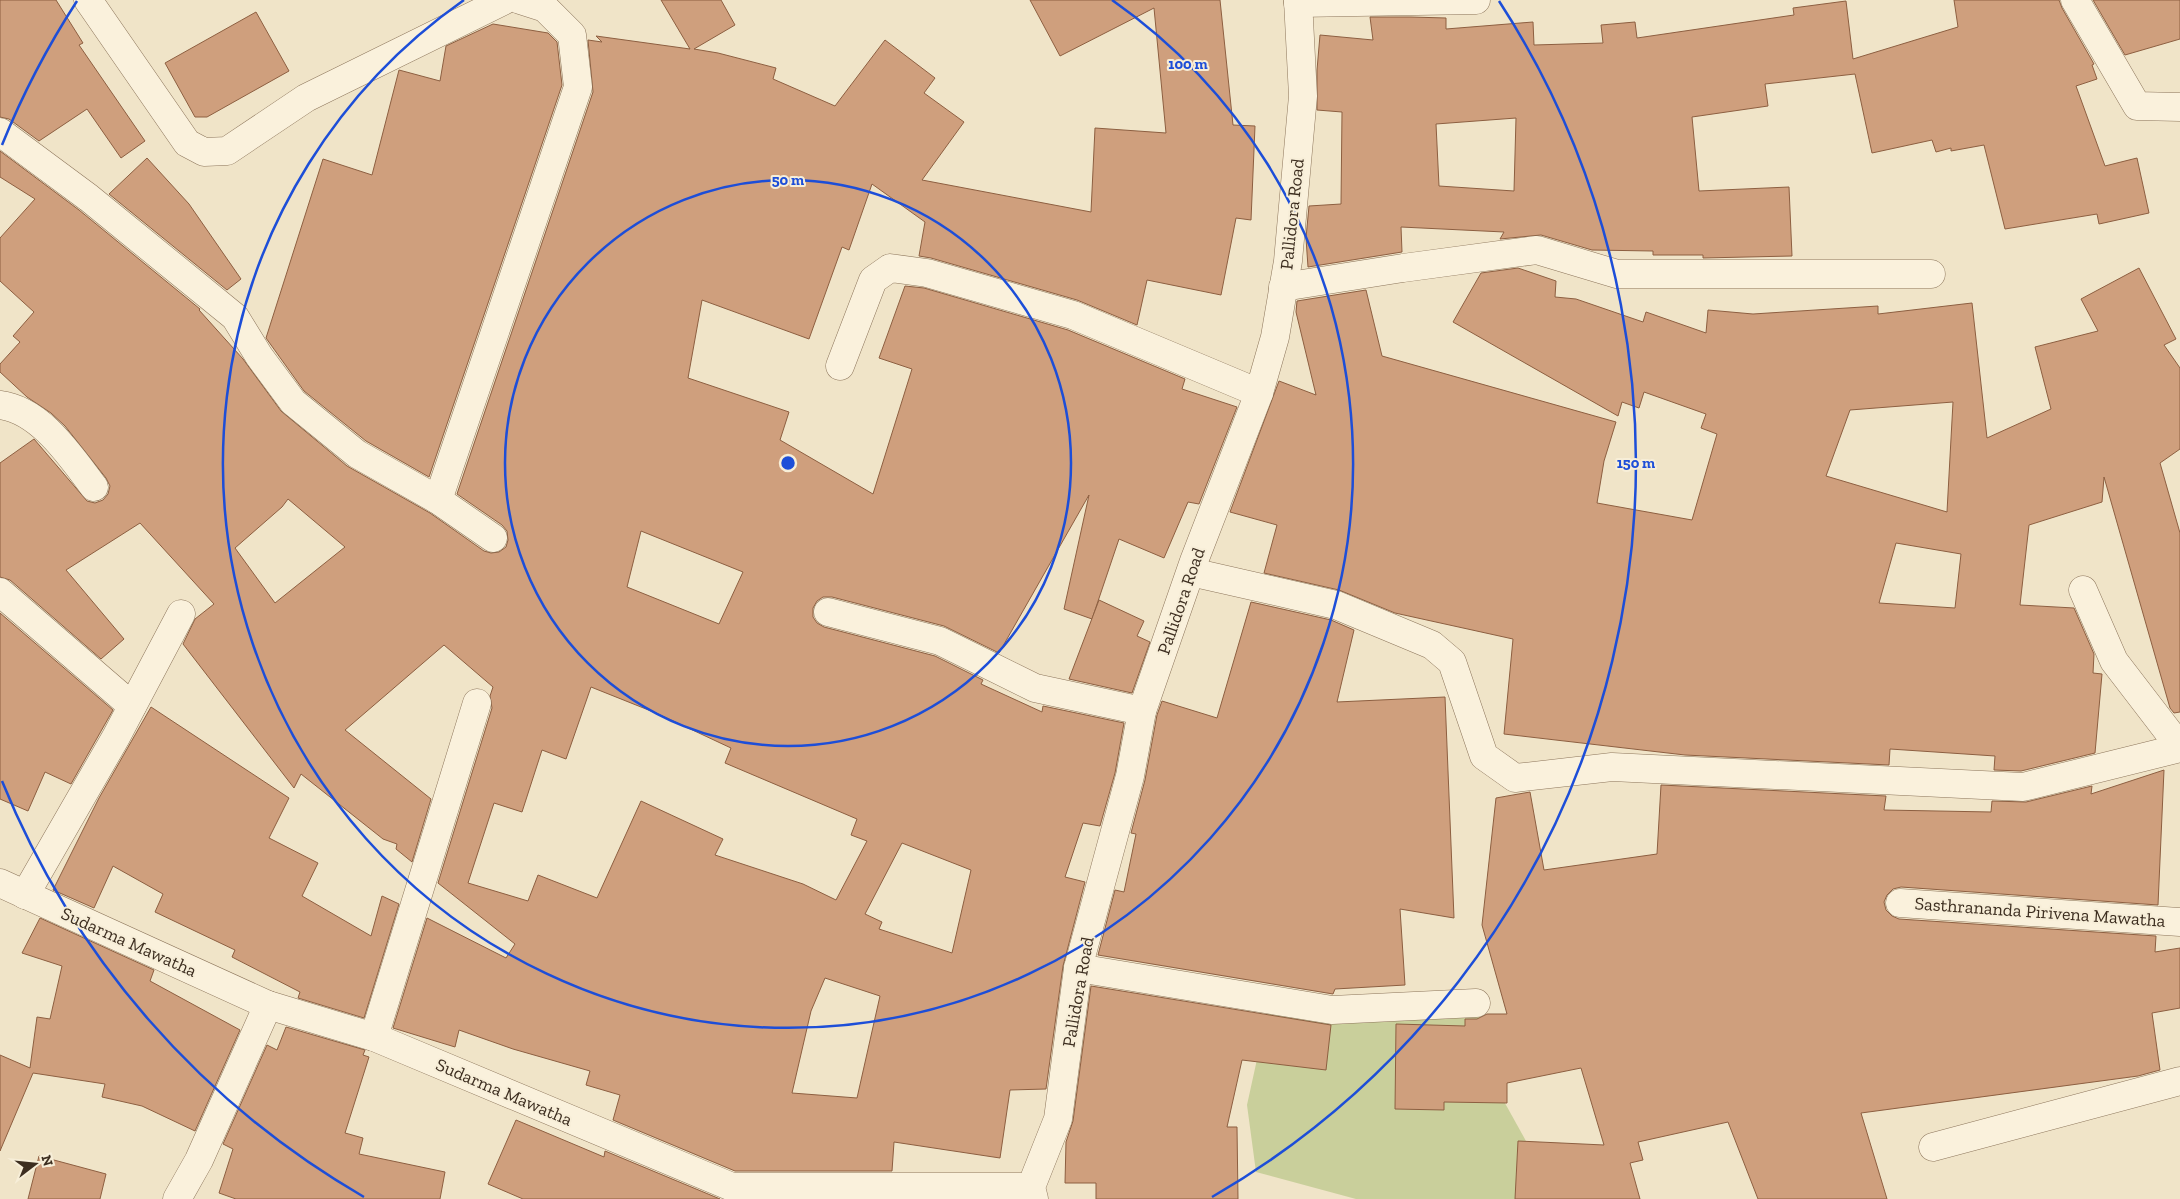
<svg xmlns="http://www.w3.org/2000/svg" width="2180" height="1199" viewBox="0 0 2180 1199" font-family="'Zilla Slab',serif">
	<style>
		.green { fill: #c9cf9b }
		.building { fill: #cf9f7d; stroke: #8d5f41; fill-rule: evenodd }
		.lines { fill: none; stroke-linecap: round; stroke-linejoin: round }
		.minor-casing { stroke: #8d765c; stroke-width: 29 }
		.tertiary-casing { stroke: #8d765c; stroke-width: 29 }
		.minor { stroke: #faf1dc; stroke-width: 28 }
		.tertiary { stroke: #faf1dc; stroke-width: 28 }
		.ring { fill: none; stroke: #1d4ed8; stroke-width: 2.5 }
		.labels { text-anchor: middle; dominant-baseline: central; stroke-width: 4; stroke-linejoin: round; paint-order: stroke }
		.street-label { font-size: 18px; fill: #3d2e20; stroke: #f7eed8 }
		.centre { fill: #1d4ed8; stroke: #f7eed8; stroke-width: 2.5 }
		.ring-label { font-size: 15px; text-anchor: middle; font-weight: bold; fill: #1d4ed8; stroke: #f7eed8; stroke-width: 4; stroke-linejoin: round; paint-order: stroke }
	</style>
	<rect width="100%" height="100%" fill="#f0e4c8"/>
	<!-- green -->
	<polygon class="green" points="1270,1000 1476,1003 1501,1096 1551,1186 1562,1199 1356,1199 1256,1172 1247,1105"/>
	<!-- building -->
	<g class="building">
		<polygon points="0,0 56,0 83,43 79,45 145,141 121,158 87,109 39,141 9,119 0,117"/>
		<path d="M661 0H721L735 25 694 49 718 53 776 68 773 79 835 106 885 40 935 78 924 93 964 122 922 180 1091 212 1095 128 1166 133 1154 8 1060 56 1030 0H1220L1233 125 1255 126 1251 220 1236 218 1221 295 1147 280 1137 325 1077 300 931 258 919 256 925 222 872 184 849 250 842 247 809 339 702 300 688 378 789 412 780 440 873 494 912 369 879 358 905 286 924 288 1068 330 1185 379 1182 389 1237 407 1199 504 1188 502 1164 558 1119 539 1092 619 1064 609 1089 495 999 653 944 626 832 597H823L817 601 813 608V617L817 623 824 627 935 656 983 680 981 684 1042 712 1043 706 1124 723 1115 773 1100 826 1083 823 1065 877 1085 882 1063 966 1046 1089 1010 1090 1000 1158 894 1142 892 1171H735L613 1120 620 1095 586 1085 590 1071 513 1049 459 1030 455 1047 393 1028 427 918 506 958 515 944 438 883 492 708 490 696 493 687 444 645 345 730 431 799 412 862 396 849 397 844 383 839 301 774 294 788 183 644 195 619 214 604 140 523 66 570 124 639 101 659 10 580 0 577V463L34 439 87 501 95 503 103 500 108 494 110 486 106 478 65 426 51 413 27 397 0 372V364L20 342 13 336 34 312 0 281V238L35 199 0 177V151L79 210 200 309 199 310 243 359 281 411 347 466 430 513 484 551 491 553 499 552 506 547 508 540 507 531 502 525 457 494 593 92 588 40 602 42 596 36 690 49ZM288 499 345 547 275 603 235 548 282 507ZM641 531 743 572 719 624 627 587ZM591 687 656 713 731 748 725 763 857 819 851 835 867 841 836 900 803 884 715 855 723 839 641 801 597 898 538 875 528 901 468 883 494 803 522 812 542 750 566 759ZM902 843 971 870 952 953 879 929 882 922 865 914ZM825 978 880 996 857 1098 792 1093 811 1011Z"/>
		<path d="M1954 0H2059L2062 8 2094 64 2092 65 2097 79 2076 86 2105 166 2137 158 2149 213 2099 224 2097 214 2005 229 1984 145 1951 151V148L1936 152 1932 140 1872 153 1855 74 1765 84 1768 106 1692 117 1699 191 1789 187 1792 256 1703 258V255H1653V251L1592 250 1541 235 1500 239 1504 232 1401 227 1402 252 1308 267 1306 238 1309 206 1341 204 1342 112 1317 110V70L1320 35 1373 40 1370 17H1411L1446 18V29L1533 22 1534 45 1603 43 1601 25 1635 22 1637 38 1794 15 1793 8 1846 1 1853 59 1958 27ZM1516 118 1514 191 1439 186 1436 124Z"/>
		<polygon points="2093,0 2180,0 2180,39 2125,55"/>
		<polygon points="256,12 289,71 207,117 195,117 165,63"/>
		<polygon points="493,24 548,33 557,42 562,85 429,477 366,441 304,391 266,338 323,159 372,175 399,70 440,81 446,46"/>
		<polygon points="147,158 189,204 241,279 227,290 109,194"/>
		<path d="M1518 268 1556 281 1555 297 1576 299 1643 322 1646 312 1706 333 1708 310 1753 314 1878 306V314L1972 303 1987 438 2051 409 2035 347 2098 331 2081 299 2139 268 2176 339 2164 345 2180 368V449L2160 463 2180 533V712L2174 713 2170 708 2104 477 2102 502 2029 525 2020 605 2074 608 2094 654 2093 673 2102 674 2095 753 2021 771 1994 770 1995 756 1890 749 1889 765 1685 755 1504 734 1513 639 1395 613 1339 590 1264 573 1277 525 1230 512 1279 381 1316 395 1296 312 1297 301 1366 290 1382 356 1616 422 1604 461 1597 503 1692 520 1717 434 1701 428 1706 414 1644 392 1639 408 1622 402 1618 416 1453 322 1481 273ZM1953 402 1947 512 1826 476 1850 410ZM1896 543 1961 554 1955 608 1879 603Z"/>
		<polygon points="1099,600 1144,621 1137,636 1150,642 1132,693 1069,679"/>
		<polygon points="1251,602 1331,620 1354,630 1337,702 1445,697 1454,918 1400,909 1405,985 1335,989 1333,994 1098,955 1115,890 1124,892 1136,834 1131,833 1145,780 1157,715 1162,701 1217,718"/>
		<polygon points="0,613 113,710 71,784 45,772 28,811 0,799"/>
		<polygon points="151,707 289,798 269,838 318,863 302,896 371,936 382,896 399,904 364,1018 298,998 300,992 232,957 235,950 155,912 163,894 113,866 94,908 53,890 99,798"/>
		<polygon points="2164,770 2158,905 1901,887 1893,889 1887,895 1884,902 1886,910 1892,916 1899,919 2156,936 2155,952 2180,948 2180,1008 2152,1013 2160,1070 2138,1076 1861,1113 1887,1199 1758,1199 1728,1122 1638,1142 1643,1160 1630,1163 1640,1199 1515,1199 1518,1141 1604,1145 1581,1068 1507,1083 1507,1103 1444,1102 1444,1110 1395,1109 1396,1024 1465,1026 1465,1019 1477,1019 1487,1014 1507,1014 1482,925 1496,798 1530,792 1544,870 1657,854 1661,785 1886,796 1884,810 1991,812 1992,801 2026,802 2092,786 2091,794"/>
		<polygon points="40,918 154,970 150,981 240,1030 195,1131 142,1106 102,1097 105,1084 33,1073 0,1151 0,1055 30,1068 37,1017 50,1019 62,966 22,953"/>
		<polygon points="1091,986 1331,1025 1326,1070 1242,1060 1227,1127 1237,1127 1238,1199 1096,1199 1096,1183 1065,1183 1066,1142 1073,1121"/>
		<polygon points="286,1027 365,1050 363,1055 369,1057 345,1133 363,1138 359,1154 445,1172 440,1199 236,1199 219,1193 233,1149 223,1144 267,1045 277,1050"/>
		<polygon points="516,1120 604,1157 605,1151 720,1199 523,1199 488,1184"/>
		<polygon points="39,1156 106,1174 100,1199 28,1199"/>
	</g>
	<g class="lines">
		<!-- minor casing -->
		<g class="minor-casing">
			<g id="minor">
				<polyline points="88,0 187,143 204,152 227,151 306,98 505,0"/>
				<polyline points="2075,0 2137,106 2180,107"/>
				<polyline points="1298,3 1476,0"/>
				<polyline points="0,132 89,198 235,317 259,356 293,402 357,454 438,500 493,538"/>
				<polyline points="1283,287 1403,268 1537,250 1617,274 1931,274"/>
				<polyline points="840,366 873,280 890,268 927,273 1073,315 1259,393"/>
				<path d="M0 405C41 410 71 457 94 487"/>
				<polyline points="438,500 578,87 572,35 545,8 520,0"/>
				<polyline points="1191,572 1336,605 1432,645 1452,662 1484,756 1515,778 1612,767 2023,787 2180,748"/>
				<polyline points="2083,590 2114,661 2180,747"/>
				<polyline points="0,592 132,706"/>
				<polyline points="828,612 940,641 1035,688 1142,711"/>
				<polyline points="25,895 116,737 181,614"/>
				<polyline points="1900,903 2180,922"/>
				<polyline points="1078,968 1332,1010 1476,1003"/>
				<polyline points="374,1037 477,703"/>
				<polyline points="1933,1147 2180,1081"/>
				<polyline points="177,1199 199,1160 268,1005"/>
			</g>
		</g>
		<!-- tertiary casing -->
		<g class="tertiary-casing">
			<g id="tertiary">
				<polyline points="0,883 268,1005 374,1037 732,1187 1031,1187"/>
				<polyline points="1034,1199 1031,1187 1058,1119 1078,968 1130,776 1142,711 1194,561 1259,393 1275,337 1288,261 1303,96 1298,0"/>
			</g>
		</g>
		<!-- minor -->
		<use href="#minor" class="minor"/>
		<!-- tertiary -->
		<use href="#tertiary" class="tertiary"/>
	</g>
	<!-- distance rings -->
	<g class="ring">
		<circle cx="788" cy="463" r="283"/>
		<path d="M1112 0A565 565 0 1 1 464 0"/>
		<path d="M364 1197A848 848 0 0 1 2 781M2 145A848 848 0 0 1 77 1M1499 1A848 848 0 0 1 1212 1197"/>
	</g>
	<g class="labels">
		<!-- street labels -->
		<g class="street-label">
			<text transform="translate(1292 214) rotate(-84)">Pallidora Road</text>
			<text transform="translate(1181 601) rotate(-71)">Pallidora Road</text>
			<text transform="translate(2040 912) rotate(4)">Sasthrananda Pirivena Mawatha</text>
			<text transform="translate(129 942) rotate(24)">Sudarma Mawatha</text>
			<text transform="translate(1078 992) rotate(-80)">Pallidora Road</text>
			<text transform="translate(504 1092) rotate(23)">Sudarma Mawatha</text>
		</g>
	</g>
	<circle cx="788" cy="463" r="8" class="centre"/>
	<g class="ring-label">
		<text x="1188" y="69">100 m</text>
		<text x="788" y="185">50 m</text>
		<text x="1636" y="468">150 m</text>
	</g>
	<!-- north arrow -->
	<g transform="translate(35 1164) rotate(74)" stroke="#f7eed8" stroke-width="4" paint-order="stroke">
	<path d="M0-4L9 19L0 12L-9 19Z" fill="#3d2e20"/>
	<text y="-8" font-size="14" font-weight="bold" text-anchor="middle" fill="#3d2e20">N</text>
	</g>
</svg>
